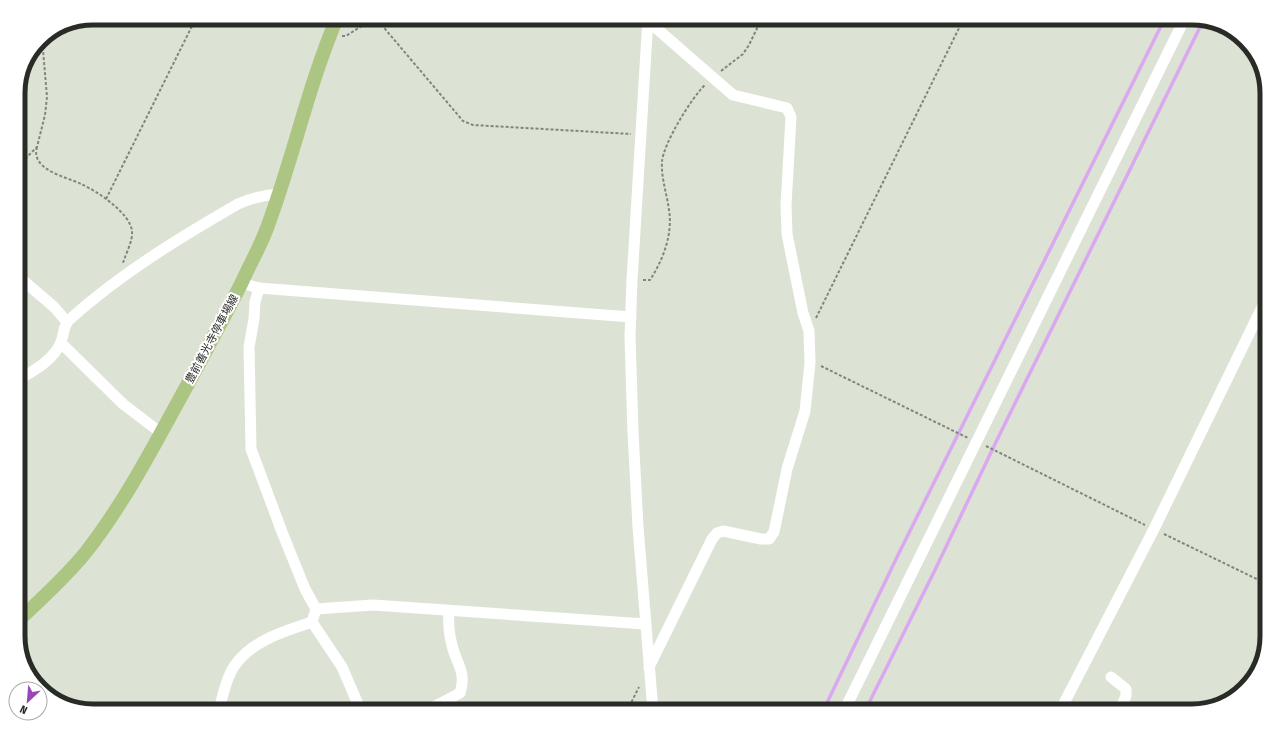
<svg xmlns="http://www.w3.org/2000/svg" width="1285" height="729" viewBox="0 0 1285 729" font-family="'Fira Sans Condensed','Noto Sans JP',sans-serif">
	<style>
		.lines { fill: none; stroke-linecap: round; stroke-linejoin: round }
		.stream { stroke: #daa8ef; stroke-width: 3.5 }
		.path { stroke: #81867c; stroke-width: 2; stroke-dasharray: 3 2; stroke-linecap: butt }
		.minor { stroke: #fff; stroke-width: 11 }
		.major { stroke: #adc582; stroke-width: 14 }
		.labels { text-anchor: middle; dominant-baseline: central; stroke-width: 4; stroke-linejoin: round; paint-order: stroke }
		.street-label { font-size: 11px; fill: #292b26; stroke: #fff }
		.rim { fill: none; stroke: #292b26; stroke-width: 5 }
	</style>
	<rect width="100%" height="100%" fill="#dce3d5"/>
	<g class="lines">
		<!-- stream -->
		<g class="stream">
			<polyline points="823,711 898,555 1165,18"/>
			<polyline points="865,711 935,570 996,442 1203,21"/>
		</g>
		<!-- path -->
		<g class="path">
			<polyline points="342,36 346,36 371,20 380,23 463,121 473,125 631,134"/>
			<polyline points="721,71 743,54 749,45 762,18"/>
			<path d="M37 147C30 170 67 177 81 184 97 191 130 213 132 231 133 241 126 253 123 263"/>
			<polyline points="18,166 37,147 45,115 47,97 42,38"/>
			<polyline points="106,199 196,18"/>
			<path d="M643 280H650C663 260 673 234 669 210 667 194 661 178 662 162 663 144 692 97 705 85"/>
			<polyline points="816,318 964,18"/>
			<polyline points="821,366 968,438"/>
			<polyline points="986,446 1145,525"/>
			<polyline points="1164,534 1267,584"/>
			<polyline points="627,711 639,687"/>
		</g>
		<!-- minor -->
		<g class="minor">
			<polyline points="648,18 632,280 630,336 633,432 638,527 653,711"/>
			<polyline points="648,21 733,95 787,108 791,117 786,205 787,234 803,313 809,331 810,363 805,411 787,469 774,532 769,539 761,539 723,531 717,533 712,539 649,667"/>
			<polyline points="18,276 54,307 67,322"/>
			<polyline points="241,283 259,288 631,317"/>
			<polyline points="259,288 255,302 254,319 249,347 251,449 282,532 305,589 316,609 312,622"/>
			<polyline points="61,343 123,404 161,433"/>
			<path d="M18 380C33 371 54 360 61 342 64 335 63 326 69 320 120 274 179 238 238 204 251 198 264 195 279 194"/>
			<polyline points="316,609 373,605 645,624"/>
			<polyline points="312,622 342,667 361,711"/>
			<polyline points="1111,677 1126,689 1126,696 1119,711"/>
			<path d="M219 711C222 697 227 676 235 665 253 640 285 631 312 622"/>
			<path d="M426 711 460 693C467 671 456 664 452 645 449 634 448 622 449 611"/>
			<polyline points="844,711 1185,18"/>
			<polyline points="1060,711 1154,529 1267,297"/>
		</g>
		<!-- major -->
		<path class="major" d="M18 621C41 599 66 577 86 552 129 497 161 432 195 371 211 341 227 312 242 282 250 264 260 247 267 228 293 159 308 86 337 18"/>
	</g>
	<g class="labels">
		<!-- street labels -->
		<g class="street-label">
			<text transform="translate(212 339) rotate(-62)">豊前善光寺停車場線</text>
		</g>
	</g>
	<!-- crop -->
	<path d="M0 0H1285V729H0ZM93 25H1192A68 68 0 0 1 1260 93V636A68 68 0 0 1 1192 704H93A68 68 0 0 1 25 636V93A68 68 0 0 1 93 25Z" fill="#fff" fill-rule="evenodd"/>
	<path class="rim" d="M93 25H1192A68 68 0 0 1 1260 93V636A68 68 0 0 1 1192 704H93A68 68 0 0 1 25 636V93A68 68 0 0 1 93 25Z"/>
	<!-- north arrow -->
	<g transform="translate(28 701) rotate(206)"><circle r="19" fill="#ffffff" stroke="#a9aaa8"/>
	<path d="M0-3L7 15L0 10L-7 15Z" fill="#9847b6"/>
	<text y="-6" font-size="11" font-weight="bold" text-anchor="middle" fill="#292b26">N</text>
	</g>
</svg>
